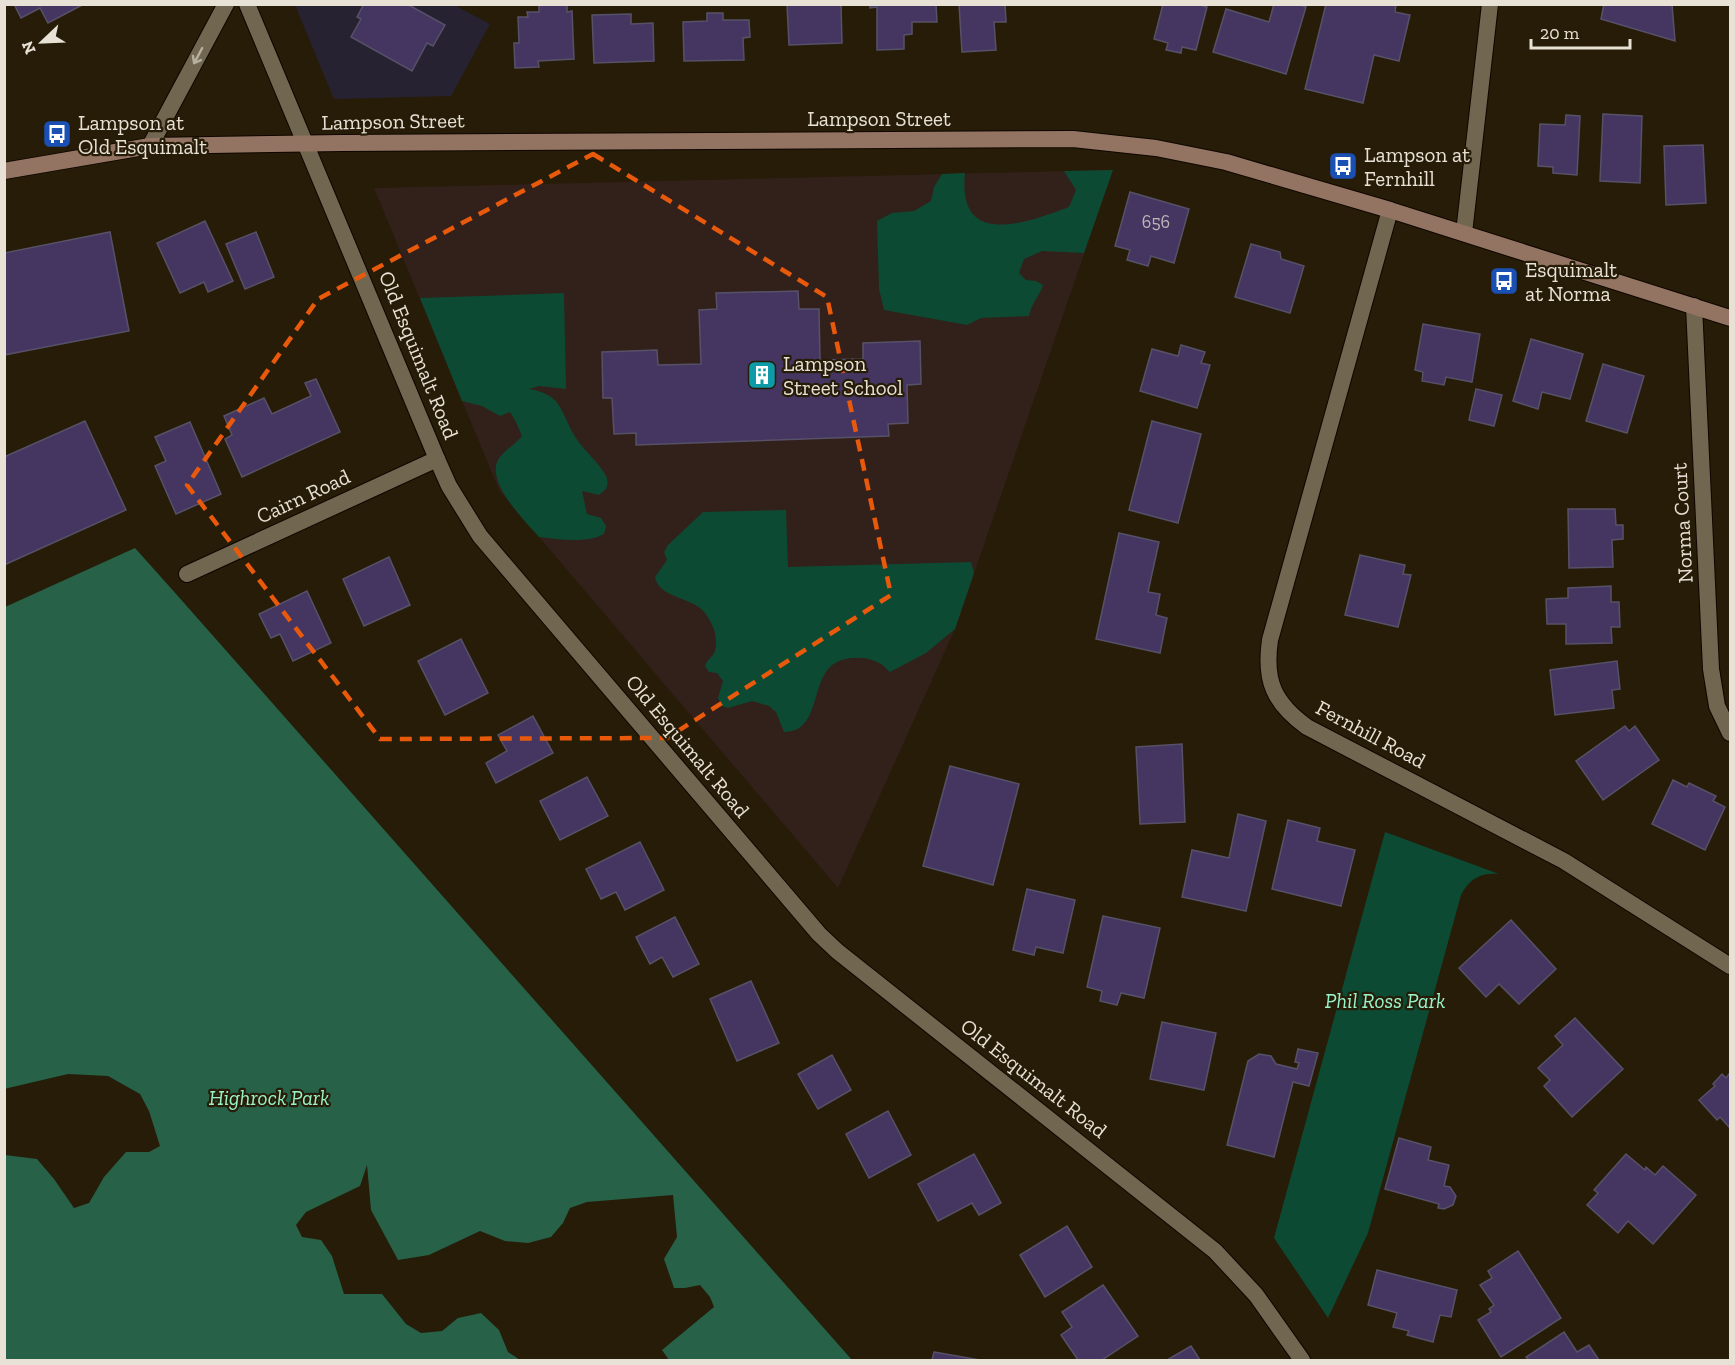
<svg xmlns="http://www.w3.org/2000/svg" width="1735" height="1365" viewBox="0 0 1735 1365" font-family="'Zilla Slab',serif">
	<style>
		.industrial { fill: #262232 }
		.education { fill: #32201a }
		.green { fill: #0d4a33 }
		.forest { fill: #266148 }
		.building { fill: #443661; stroke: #575168; stroke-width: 1.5 }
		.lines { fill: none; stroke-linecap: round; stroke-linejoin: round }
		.minor-casing { stroke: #0f0600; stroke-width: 18 }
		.secondary-casing { stroke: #0f0600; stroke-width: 18 }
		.minor { stroke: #71664f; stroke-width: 16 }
		.secondary { stroke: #937462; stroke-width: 16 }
		.oneway { stroke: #b8b09f }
		.marked { fill: none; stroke: #e8590c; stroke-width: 4.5; stroke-dasharray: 12 8; stroke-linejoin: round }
		.labels { text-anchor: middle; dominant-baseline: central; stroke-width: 4.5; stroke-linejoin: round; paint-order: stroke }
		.number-label { font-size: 18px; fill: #bfb6b8 }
		.street-label { font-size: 21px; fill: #e8e1d5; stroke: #261c07 }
		.poi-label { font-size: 21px; fill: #e8e1d5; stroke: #261c07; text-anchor: start }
		.park-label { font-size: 21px; font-style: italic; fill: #99f3ca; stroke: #261c07 }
	</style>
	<rect width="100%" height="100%" fill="#261c07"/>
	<!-- industrial -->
	<polygon class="industrial" points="295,5 454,5 490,24 451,96 334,99"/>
	<!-- education -->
	<polygon class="education" points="1113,170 955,629 838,888 499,490 374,188"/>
	<!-- green -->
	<g class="green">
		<path d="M1113 170 1084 253 1042 251 1024 259 1019 273 1026 280 1036 281 1043 285C1039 298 1032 301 1029 316L981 318 967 325 884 310 879 289 877 221 892 213 914 211 931 201 934 187 942 174 965 173C957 248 1024 224 1069 207L1076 190 1064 171Z"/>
		<path d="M564 293 566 389 539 386 529 389C540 391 551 394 558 404 565 414 569 428 576 438 584 451 599 462 606 476 608 481 608 484 606 489L599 495 582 491 587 514 601 518 606 526 604 534C586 544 559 539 539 537 525 521 486 483 498 460 504 450 515 445 522 436L516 422 510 412 500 416 482 406 462 401 420 298Z"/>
		<path d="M786 510 788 567 971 562 974 573 955 629 926 653 890 672C886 669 883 664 879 663 865 655 841 656 830 667 811 686 819 732 784 732L776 712 769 706 752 701 728 708 722 706 718 698 723 681 717 673 709 672 705 666C707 659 713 657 715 651 717 643 716 634 713 627 710 620 706 613 700 608 686 597 658 596 655 577L667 560 664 552 668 545 703 512Z"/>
		<path d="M1385 832 1499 874C1481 872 1469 879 1461 895L1368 1233 1328 1318 1274 1238Z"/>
	</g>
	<!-- forest -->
	<polygon class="forest" points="135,548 177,595 852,1360 669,1360 662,1350 714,1307 710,1297 700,1285 685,1288 674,1288 664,1259 677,1237 673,1195 587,1202 570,1208 563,1223 551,1237 528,1243 505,1241 480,1231 429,1255 398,1260 371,1210 367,1165 360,1186 306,1212 296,1225 302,1237 321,1240 332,1256 344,1294 382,1294 406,1324 421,1333 442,1331 458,1318 481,1313 499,1330 508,1352 520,1360 5,1360 5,1155 37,1159 54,1179 74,1208 89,1203 104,1177 126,1152 149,1152 160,1146 149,1111 140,1094 108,1076 68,1074 4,1089 5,607"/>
	<!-- building -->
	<g class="building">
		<polygon points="14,4 84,4 48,23 40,8 21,18"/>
		<polygon points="364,4 407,4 445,25 433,46 427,43 412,71 351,37 361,19 357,17"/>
		<polygon points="539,4 567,4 567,12 572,11 574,59 538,61 539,67 515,68 514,43 519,43 518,17 528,17 527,12 539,12"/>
		<polygon points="787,4 841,4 842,43 789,45"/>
		<polygon points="870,4 936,4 937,22 912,22 912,34 904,35 904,49 877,50 877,7 870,8"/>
		<polygon points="959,4 1005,4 1006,22 994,22 996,50 962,52"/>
		<polygon points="1163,4 1197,4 1207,7 1196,50 1182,47 1181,53 1166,50 1168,43 1154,39"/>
		<polygon points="1274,4 1298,4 1306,7 1286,74 1213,52 1226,9 1269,22"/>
		<polygon points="1326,4 1396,4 1395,12 1410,15 1399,61 1374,55 1363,103 1305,89"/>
		<polygon points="1604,4 1672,4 1675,41 1601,19"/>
		<polygon points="707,13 723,13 723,20 749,20 750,37 743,38 744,60 684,61 683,22 707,21"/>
		<polygon points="631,14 631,24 653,23 654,61 594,63 592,15"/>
		<polygon points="1603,114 1642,116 1640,183 1600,181"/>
		<polygon points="1566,115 1580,116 1577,175 1553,173 1553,167 1538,166 1540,124 1565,125"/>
		<polygon points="1703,145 1706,203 1666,205 1664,146"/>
		<polygon points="1130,192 1189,209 1174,263 1151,256 1148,266 1127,260 1130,250 1115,246"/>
		<polygon points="205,221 233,281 208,292 204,282 180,293 157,243"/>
		<polygon points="110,232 129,331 4,355 4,253"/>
		<polygon points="256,232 274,277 245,289 226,244"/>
		<polygon points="1251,244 1280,252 1281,259 1304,266 1290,313 1235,297"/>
		<polygon points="798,291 799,309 819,309 820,360 863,359 863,343 920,341 921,384 907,385 908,423 888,424 889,436 636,445 636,433 614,434 612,398 603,398 602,352 657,350 658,365 701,364 699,310 717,309 716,293"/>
		<polygon points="1423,324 1480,334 1472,382 1446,377 1444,385 1422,381 1423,372 1415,370"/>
		<polygon points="1531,339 1583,354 1570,399 1542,392 1538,409 1513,401"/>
		<polygon points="1181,345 1205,352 1201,363 1210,365 1197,408 1140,391 1152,349 1178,356"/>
		<polygon points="1603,364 1644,376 1627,433 1586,421"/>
		<polygon points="316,379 340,432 242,477 225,439 232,435 224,416 264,398 272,414 311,396 305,383"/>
		<polygon points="1476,389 1502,395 1494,426 1469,420"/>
		<polygon points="85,421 126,510 4,565 4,457"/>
		<polygon points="1152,421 1201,434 1178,523 1129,510"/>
		<polygon points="190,422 221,494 176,514 155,466 166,461 155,437"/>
		<polygon points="1568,509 1615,509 1616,525 1623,525 1623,539 1612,540 1613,567 1569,568"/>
		<polygon points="1119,533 1159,542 1148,592 1160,594 1156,615 1167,618 1160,653 1096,639"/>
		<polygon points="1360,555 1405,565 1403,574 1411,575 1398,627 1345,615"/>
		<polygon points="389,557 410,605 364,626 343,579"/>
		<polygon points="1611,586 1611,602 1619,602 1620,627 1611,627 1612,643 1566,644 1566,624 1547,624 1546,599 1568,598 1568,588"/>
		<polygon points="307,591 331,643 293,661 280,634 271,638 259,614"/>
		<polygon points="461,639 488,693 445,715 418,661"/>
		<polygon points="1617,661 1620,689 1612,690 1614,708 1555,715 1550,670"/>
		<polygon points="533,716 553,753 496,783 486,763 507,751 498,735"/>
		<polygon points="1625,726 1629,731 1635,726 1659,760 1603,800 1576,761"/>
		<polygon points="1182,744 1185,822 1140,824 1136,747"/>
		<polygon points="950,766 1019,784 993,885 923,866"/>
		<polygon points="587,777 608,816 560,840 540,801"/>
		<polygon points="1673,780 1687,787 1689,783 1716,796 1713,801 1725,807 1705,850 1652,824"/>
		<polygon points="1238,814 1266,821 1246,911 1182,897 1192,850 1229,858"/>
		<polygon points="1288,820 1320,828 1317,841 1355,850 1341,906 1272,889"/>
		<polygon points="640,842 664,890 625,910 616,892 601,899 586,869"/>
		<polygon points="1027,889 1075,900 1063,953 1036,947 1034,955 1013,950"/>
		<polygon points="1103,916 1160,928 1144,998 1121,993 1117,1005 1100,1001 1102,991 1087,987"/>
		<polygon points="675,917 699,964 673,977 662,957 650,964 636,937"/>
		<polygon points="1511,920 1556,969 1519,1004 1499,984 1486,997 1459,968"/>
		<polygon points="751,981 779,1043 737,1061 710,999"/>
		<polygon points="1575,1018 1623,1069 1572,1117 1544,1086 1550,1080 1538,1068 1563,1045 1555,1036"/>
		<polygon points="1162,1022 1216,1033 1204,1090 1150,1079"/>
		<polygon points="1298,1049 1318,1053 1309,1086 1293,1082 1274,1157 1227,1145 1248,1061 1259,1054 1271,1056 1276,1064 1297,1069 1299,1063 1295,1062"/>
		<polygon points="832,1055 851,1090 818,1109 798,1074"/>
		<polygon points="1730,1073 1730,1128 1720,1117 1717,1120 1699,1100 1715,1086 1713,1084 1722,1074 1726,1078"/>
		<polygon points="888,1111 911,1155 869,1178 846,1134"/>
		<polygon points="1399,1138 1431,1147 1428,1160 1449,1165 1444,1186 1450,1187 1456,1196 1453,1205 1444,1209 1438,1208 1439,1204 1385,1189"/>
		<polygon points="974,1154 1001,1203 979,1215 972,1203 938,1221 918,1184"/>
		<polygon points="1626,1154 1645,1170 1646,1167 1655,1175 1663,1166 1696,1195 1653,1244 1628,1221 1618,1233 1587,1205 1598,1193 1594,1190"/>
		<polygon points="1067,1226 1092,1267 1045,1297 1020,1255"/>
		<polygon points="1518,1251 1561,1318 1501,1357 1478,1320 1491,1312 1489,1309 1494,1305 1480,1285 1492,1278 1488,1271"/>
		<polygon points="1377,1270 1457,1290 1451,1317 1440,1315 1433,1342 1407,1335 1409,1331 1393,1327 1397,1313 1368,1305"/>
		<polygon points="1103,1285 1138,1336 1102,1360 1078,1360 1061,1335 1072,1327 1062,1312"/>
		<polygon points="1564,1332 1577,1352 1589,1345 1599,1360 1529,1360 1526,1357"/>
		<polygon points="1191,1346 1200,1360 1167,1360"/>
		<polygon points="934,1352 980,1360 932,1360"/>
	</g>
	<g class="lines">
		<!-- minor casing -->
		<g class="minor-casing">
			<g id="minor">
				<polyline points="247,4 437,459 449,486 480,536 819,934 837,951 1215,1251 1256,1295 1302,1360"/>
				<polyline points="150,146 226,4"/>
				<path d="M1390 210 1270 640C1264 681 1274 703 1307 727L1564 861 1730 966"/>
				<polyline points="1464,233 1490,4"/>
				<polyline points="1694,306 1711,669 1717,706 1730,733"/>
				<polyline points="187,574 437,459"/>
			</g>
		</g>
		<!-- secondary casing -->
		<g class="secondary-casing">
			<polyline id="secondary" points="4,171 150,146 341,143 1073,139 1156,148 1226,162 1390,210 1730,318"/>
		</g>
		<!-- minor -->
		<use href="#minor" class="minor"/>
		<!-- secondary -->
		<use href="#secondary" class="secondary"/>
	</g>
	<!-- one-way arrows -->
	<defs><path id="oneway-shaft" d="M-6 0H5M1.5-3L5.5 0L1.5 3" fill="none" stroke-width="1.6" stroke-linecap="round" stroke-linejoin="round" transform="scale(1.5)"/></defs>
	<use class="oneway" href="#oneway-shaft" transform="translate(198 56) rotate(118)"/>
	<!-- marked area -->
	<path class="marked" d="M593 154 827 297 891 595 667 738 380 739 187 485 318 299Z"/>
	<!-- icons -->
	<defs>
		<g id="bus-square" transform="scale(1.5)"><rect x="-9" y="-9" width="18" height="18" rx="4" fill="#1a4fb4" stroke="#261c07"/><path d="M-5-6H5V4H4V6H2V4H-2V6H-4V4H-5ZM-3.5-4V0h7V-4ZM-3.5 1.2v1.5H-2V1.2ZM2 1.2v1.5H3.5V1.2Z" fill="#fff"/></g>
		<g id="building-square" transform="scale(1.5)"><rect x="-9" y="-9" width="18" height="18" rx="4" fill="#0f9aa8" stroke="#261c07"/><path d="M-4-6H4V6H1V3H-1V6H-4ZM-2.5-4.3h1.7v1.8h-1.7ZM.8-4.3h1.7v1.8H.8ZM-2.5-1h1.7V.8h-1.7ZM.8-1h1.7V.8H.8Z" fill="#fff"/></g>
	</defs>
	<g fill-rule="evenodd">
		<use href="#bus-square" x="57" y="134"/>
		<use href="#bus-square" x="1343" y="166"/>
		<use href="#bus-square" x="1504" y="281"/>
		<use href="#building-square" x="762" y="375"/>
	</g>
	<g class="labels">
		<!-- number labels -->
		<g class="number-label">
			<text x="1156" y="222">656</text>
		</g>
		<!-- street labels -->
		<g class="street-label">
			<text x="879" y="118">Lampson Street</text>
			<text transform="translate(393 121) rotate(-1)">Lampson Street</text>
			<text transform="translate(419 355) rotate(68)">Old Esquimalt Road</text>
			<text transform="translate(303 496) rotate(-25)">Cairn Road</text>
			<text transform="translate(1682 523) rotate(-93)">Norma Court</text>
			<text transform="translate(1371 734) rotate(28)">Fernhill Road</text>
			<text transform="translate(688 746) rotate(50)">Old Esquimalt Road</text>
			<text transform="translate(1034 1078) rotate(38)">Old Esquimalt Road</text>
		</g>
		<!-- poi labels -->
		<g class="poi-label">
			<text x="78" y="122">Lampson at<tspan x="78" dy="24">Old Esquimalt</tspan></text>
			<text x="1364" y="154">Lampson at<tspan x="1364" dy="24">Fernhill</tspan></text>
			<text x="1525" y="269">Esquimalt<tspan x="1525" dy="24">at Norma</tspan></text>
			<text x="783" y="363">Lampson<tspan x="783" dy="24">Street School</tspan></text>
		</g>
		<!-- park labels -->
		<g class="park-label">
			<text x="1385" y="1000">Phil Ross Park</text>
			<text x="269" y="1097">Highrock Park</text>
		</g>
	</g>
	<!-- border -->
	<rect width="1735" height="1365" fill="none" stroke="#e8e1d5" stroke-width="12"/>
	<!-- north arrow -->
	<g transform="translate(42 42) rotate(247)" stroke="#261c07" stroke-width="4.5" paint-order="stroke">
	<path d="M0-4.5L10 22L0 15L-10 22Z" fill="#e8e1d5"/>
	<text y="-9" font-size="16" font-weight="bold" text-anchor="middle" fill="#e8e1d5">N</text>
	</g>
	<!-- scale -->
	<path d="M1531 39v9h99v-9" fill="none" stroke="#e8e1d5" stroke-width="3"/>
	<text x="1540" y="39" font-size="18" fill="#e8e1d5" stroke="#261c07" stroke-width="4.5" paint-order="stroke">20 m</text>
</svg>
